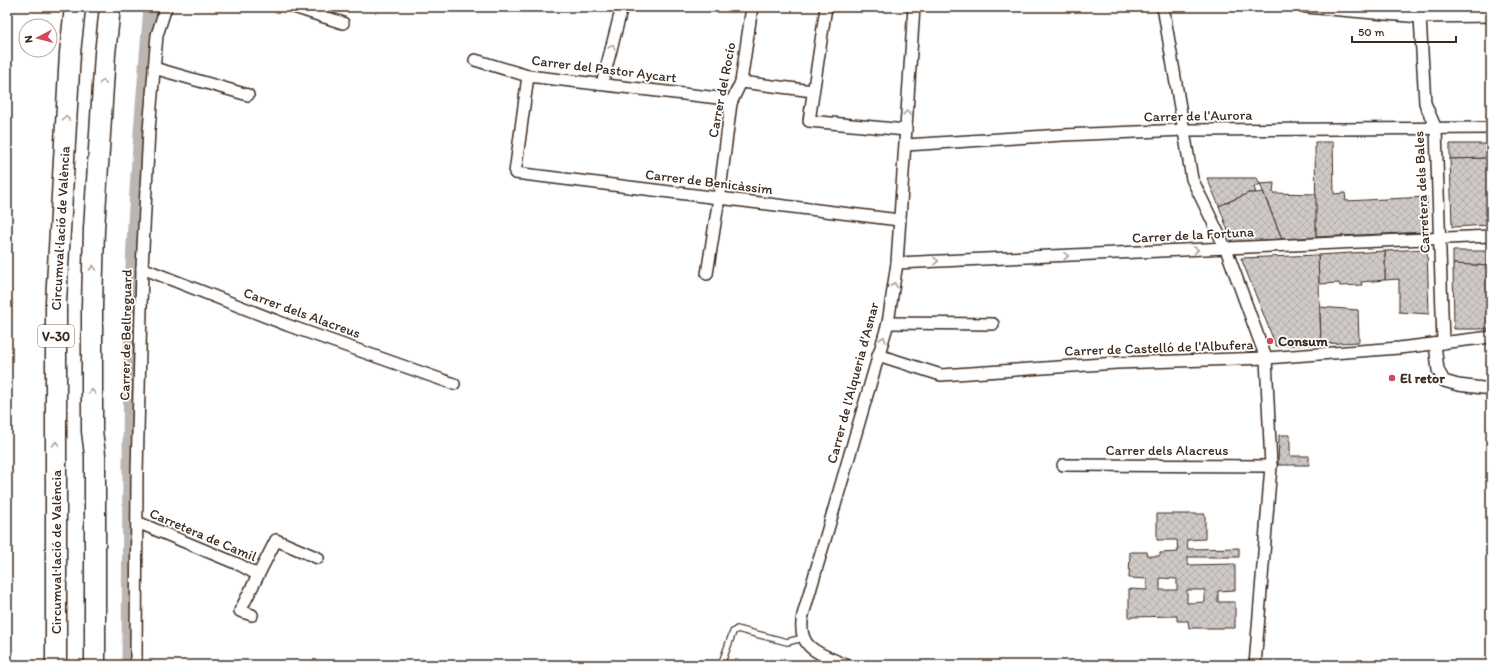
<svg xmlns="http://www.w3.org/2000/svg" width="1498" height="672" viewBox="0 0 1498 672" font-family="Itim,sans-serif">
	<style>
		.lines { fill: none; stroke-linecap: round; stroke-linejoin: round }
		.stream { stroke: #887e77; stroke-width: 4 }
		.canal { stroke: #bcb6b3; stroke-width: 15 }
		.building { fill: url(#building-cross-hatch); stroke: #3b2a1e; fill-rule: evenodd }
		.lane-casing { stroke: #3b2a1e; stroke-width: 8 }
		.street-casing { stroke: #3b2a1e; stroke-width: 14 }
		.highway-casing { stroke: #3b2a1e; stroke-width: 23 }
		.lane { stroke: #fff; stroke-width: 5.5 }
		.street { stroke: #fff; stroke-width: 11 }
		.highway { stroke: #fff; stroke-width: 20 }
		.oneway { stroke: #a79f9a }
		.poi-dot { fill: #d1495b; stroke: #fff; stroke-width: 1.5 }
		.labels { text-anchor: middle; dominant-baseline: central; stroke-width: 3.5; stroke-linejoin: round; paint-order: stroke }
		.shield { fill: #fff; stroke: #766a62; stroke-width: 1 }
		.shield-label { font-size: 13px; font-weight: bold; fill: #3b2a1e }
		.street-label { font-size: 14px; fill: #3b2a1e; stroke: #fff }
		.poi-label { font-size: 14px; font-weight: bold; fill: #3b2a1e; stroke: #fff; text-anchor: start }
	</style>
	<defs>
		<pattern id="building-cross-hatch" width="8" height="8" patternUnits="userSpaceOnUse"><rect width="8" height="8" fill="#cfcac7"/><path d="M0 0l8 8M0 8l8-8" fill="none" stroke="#b3aeaa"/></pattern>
	</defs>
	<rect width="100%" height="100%" fill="#fff"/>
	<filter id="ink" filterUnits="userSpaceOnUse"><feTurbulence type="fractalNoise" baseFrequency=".025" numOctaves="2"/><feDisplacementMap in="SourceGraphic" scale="8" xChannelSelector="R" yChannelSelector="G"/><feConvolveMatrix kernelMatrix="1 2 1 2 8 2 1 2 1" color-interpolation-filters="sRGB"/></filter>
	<g filter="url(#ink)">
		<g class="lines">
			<!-- stream -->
			<polyline class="stream" points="126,665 129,267 136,142 147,7"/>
			<!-- canal -->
			<path class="canal" d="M129 665C130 533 129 400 133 268 136 181 144 94 151 7"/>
		</g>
		<!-- building -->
		<g class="building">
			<polygon points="1315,142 1333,142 1334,194 1345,193 1346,201 1427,197 1427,232 1316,237"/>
			<polygon points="1450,144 1491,144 1491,158 1450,159"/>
			<polygon points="1491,158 1491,225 1452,227 1450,159"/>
			<polygon points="1207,178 1257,178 1260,184 1254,187 1256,193 1249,193 1219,206"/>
			<polygon points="1274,183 1273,193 1316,194 1316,237 1282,239 1260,184"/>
			<polygon points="1263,192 1282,239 1232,242 1219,206 1249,193 1256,193"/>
			<polygon points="1427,249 1429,314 1399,312 1399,279 1385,280 1385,251"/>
			<polygon points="1385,251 1385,280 1361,282 1362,285 1340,286 1339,283 1319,284 1318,255"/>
			<polygon points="1453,251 1491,251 1491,266 1453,264"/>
			<polygon points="1318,255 1321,344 1276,346 1241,258"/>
			<polygon points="1453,264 1491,266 1491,329 1454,329"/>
			<polygon points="1320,307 1358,310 1359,342 1321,344"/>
			<polygon points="1279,435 1290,435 1290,456 1309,456 1309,465 1278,465"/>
			<path d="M1157 514H1205V539L1187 540 1188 549 1239 548V557H1188V565L1235 564V590L1218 591V602H1235V628H1189L1188 621H1177V616L1129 617V589L1147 590V579L1129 578 1130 552H1147L1148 556H1160V553L1178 552 1177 540H1157ZM1160 578 1177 579V590H1160ZM1187 590H1205V602L1187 603Z"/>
		</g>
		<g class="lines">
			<!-- lane casing -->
			<g class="lane-casing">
				<polyline id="lane" points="721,665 733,632 737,629 787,642 803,638"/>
			</g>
			<!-- street casing -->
			<g class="street-casing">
				<g id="street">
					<polyline points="294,7 343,23"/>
					<polyline points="826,7 809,121 906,130"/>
					<polyline points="1162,7 1164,12 1192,179 1226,249 1266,358 1271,466 1255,665"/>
					<polyline points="1306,7 1420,17 1491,16"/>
					<polyline points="1420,17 1425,103 1436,129 1443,343"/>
					<polyline points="475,60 528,76 718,98 731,103"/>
					<polyline points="154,68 248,95"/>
					<polyline points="528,76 515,173 899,220"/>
					<polyline points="741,82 813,91"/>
					<polyline points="602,84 622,7"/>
					<polyline points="906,145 1063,135 1185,130 1491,128"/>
					<polyline points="897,263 1491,236"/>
					<polyline points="142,268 287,325 454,384"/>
					<polyline points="707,274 719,198 731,103 741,82 752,7"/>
					<polyline points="888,323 993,324"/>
					<polyline points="1435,344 1438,370 1444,381 1458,385 1491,389"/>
					<polyline points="878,355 941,375 1117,363 1266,358 1399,348 1491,337"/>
					<polyline points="1063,465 1271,466"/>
					<polyline points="137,522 240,565 258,575"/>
					<polyline points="252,615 240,611 276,540 318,558"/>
					<polyline points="136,665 137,473 142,268 149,130 157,35 166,7"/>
					<path d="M846 665C819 653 796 649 803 615L888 323 897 263 914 7"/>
				</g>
			</g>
			<!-- highway casing -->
			<g class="highway-casing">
				<g id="highway">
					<path id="s1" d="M56 665V302L70 53 75 7"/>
					<polyline points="95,665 95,455 92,431 92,307 94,229 105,54 110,7"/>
				</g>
			</g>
			<!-- lane -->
			<use href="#lane" class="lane"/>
			<!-- street -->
			<use href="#street" class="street"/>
			<!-- highway -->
			<use href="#highway" class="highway"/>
		</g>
		<!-- one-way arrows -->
		<defs><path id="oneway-chevron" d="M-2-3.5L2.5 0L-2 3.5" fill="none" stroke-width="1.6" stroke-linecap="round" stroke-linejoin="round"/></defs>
		<g class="oneway">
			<use href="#oneway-chevron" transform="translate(612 47) rotate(-76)"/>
			<use href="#oneway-chevron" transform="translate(103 82) rotate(-86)"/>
			<use href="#oneway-chevron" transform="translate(907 113) rotate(-86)"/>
			<use href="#oneway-chevron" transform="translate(66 118) rotate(-87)"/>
			<use href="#oneway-chevron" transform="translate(1196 250) rotate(-2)"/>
			<use href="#oneway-chevron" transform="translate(1066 256) rotate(-2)"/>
			<use href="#oneway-chevron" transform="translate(936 261) rotate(-2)"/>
			<use href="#oneway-chevron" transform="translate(93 268) rotate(-88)"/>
			<use href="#oneway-chevron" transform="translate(894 285) rotate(-81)"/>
			<use href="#oneway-chevron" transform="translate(883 339) rotate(-73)"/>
			<use href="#oneway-chevron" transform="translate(92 392) rotate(-90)"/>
			<use href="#oneway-chevron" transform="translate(56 444) rotate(-90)"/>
		</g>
	</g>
	<!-- markers -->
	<g class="poi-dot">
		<circle cx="1270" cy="341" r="4"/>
		<circle cx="1392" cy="378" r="4"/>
	</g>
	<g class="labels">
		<!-- shield labels -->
		<rect class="shield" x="38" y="325" width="36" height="22" rx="3"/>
		<g class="shield-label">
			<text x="56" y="336">V-30</text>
		</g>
		<!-- street labels -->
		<g class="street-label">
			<text transform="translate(604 69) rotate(7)">Carrer del Pastor Aycart</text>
			<text transform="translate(722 90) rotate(-79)">Carrer del Rocío</text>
			<text transform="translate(1198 116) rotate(-1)">Carrer de l'Aurora</text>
			<text transform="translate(709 182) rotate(7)">Carrer de Benicàssim</text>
			<text transform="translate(1422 192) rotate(-93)">Carretera dels Bales</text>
			<text stroke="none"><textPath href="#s1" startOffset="437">Circumval·lació de València</textPath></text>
			<text transform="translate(1193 235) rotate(-3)">Carrer de la Fortuna</text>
			<text transform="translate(302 313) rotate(20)">Carrer dels Alacreus</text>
			<text transform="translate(126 335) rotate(-89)">Carrer de Bellreguard</text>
			<text transform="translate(1159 348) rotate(-2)">Carrer de Castelló de l'Albufera</text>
			<text transform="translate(853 383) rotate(-75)">Carrer de l'Alqueria d'Asnar</text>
			<text x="1167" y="450">Carrer dels Alacreus</text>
			<text transform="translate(203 535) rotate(23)">Carretera de Camil</text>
			<text transform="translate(56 552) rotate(-90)">Circumval·lació de València</text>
		</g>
		<!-- poi labels -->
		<g class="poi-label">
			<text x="1278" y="341">Consum</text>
			<text x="1400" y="378">El retor</text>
		</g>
	</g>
	<!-- margin -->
	<rect width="1498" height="672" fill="none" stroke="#fff" stroke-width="24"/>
	<rect x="12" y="12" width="1474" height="648" fill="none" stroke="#3b2a1e" stroke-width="1.5" filter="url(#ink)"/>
	<!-- north arrow -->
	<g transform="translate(38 38) rotate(263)"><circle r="19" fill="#ffffff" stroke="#b1aaa5"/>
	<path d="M0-3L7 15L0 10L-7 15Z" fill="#d1495b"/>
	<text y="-6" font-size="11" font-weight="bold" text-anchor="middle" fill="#3b2a1e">N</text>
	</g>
	<!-- scale -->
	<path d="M1352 36v6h104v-6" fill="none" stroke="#3b2a1e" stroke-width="2"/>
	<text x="1358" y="36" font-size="12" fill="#3b2a1e" stroke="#ffffff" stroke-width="3" paint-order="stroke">50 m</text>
</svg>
